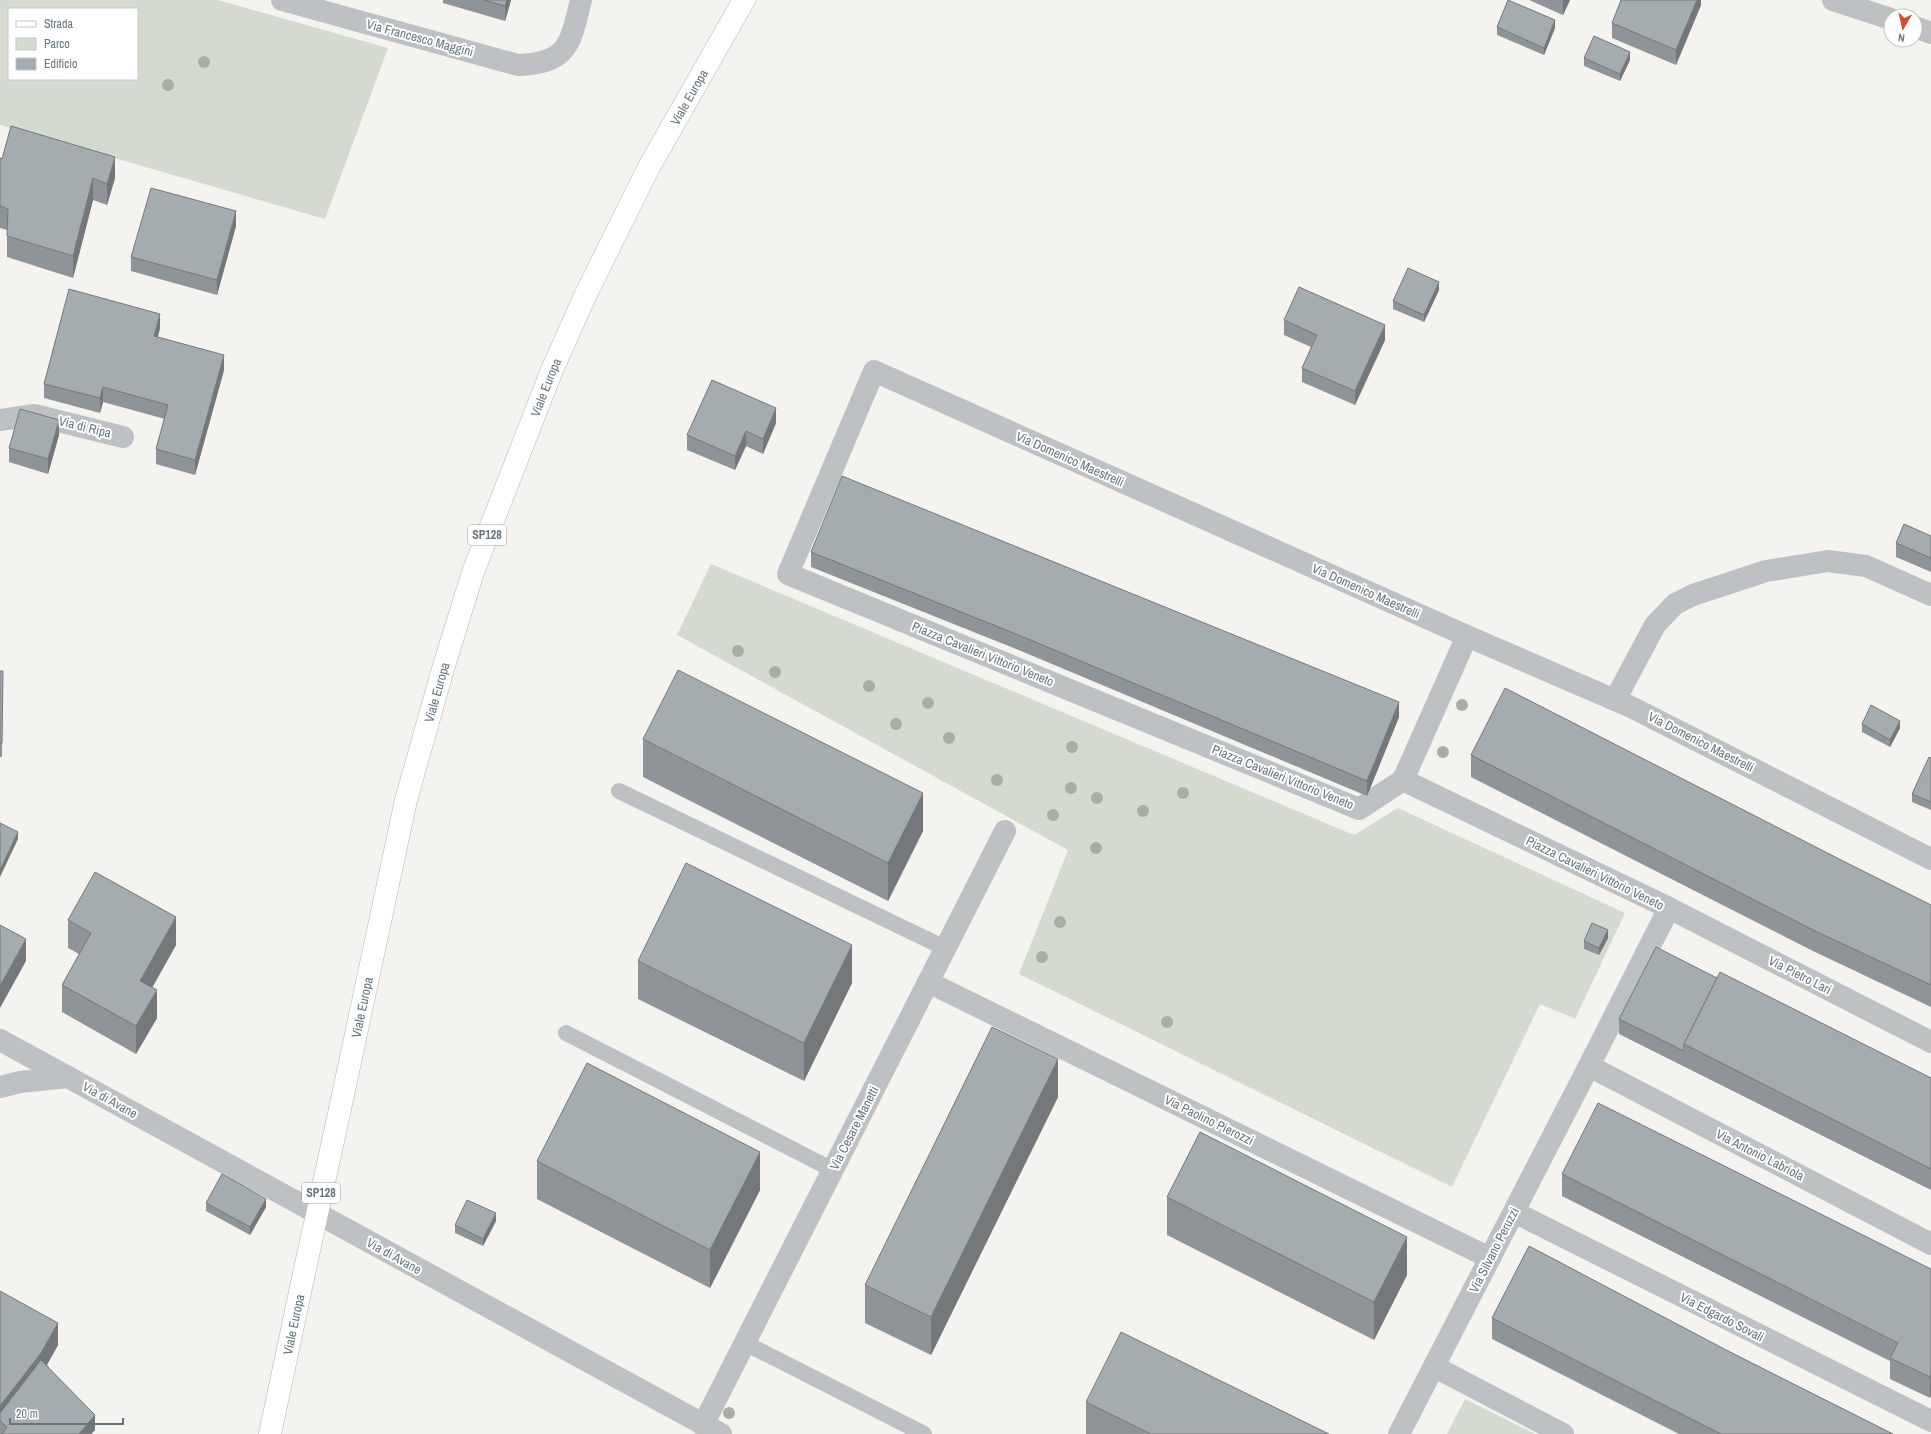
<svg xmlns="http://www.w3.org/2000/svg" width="1931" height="1434" viewBox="0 0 1931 1434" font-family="'Archivo Narrow',sans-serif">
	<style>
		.green { fill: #d5dad1; fill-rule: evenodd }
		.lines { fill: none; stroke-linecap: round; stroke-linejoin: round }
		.primary-casing { stroke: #b1b5b8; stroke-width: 23 }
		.lane { stroke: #bdc1c4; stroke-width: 16 }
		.street { stroke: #bdc1c4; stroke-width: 22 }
		.primary { stroke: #fff; stroke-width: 22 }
		.primary-bridge-casing { stroke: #b1b5b8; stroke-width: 23; stroke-linecap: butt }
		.primary-bridge { stroke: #fff; stroke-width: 22 }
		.tree { fill: #a7aea2 }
		.wall { fill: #8e9497 }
		.shaded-wall { fill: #74787b }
		.building { fill: #a5acb0; stroke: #74787b }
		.labels { text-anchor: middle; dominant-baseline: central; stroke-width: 4; stroke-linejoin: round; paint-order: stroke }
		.shield { fill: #fff; stroke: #939ea5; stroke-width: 1 }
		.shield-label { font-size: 12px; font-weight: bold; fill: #65757e }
		.street-label { font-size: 13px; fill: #65757e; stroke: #fff }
	</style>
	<rect width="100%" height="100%" fill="#f4f3f0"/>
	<!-- green -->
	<g class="green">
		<path d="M0 0H218L388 48 325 219 0 125ZM9 9H137V79H9Z"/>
		<polygon points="711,564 1354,835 1398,808 1625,913 1575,1019 1540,1004 1452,1187 1019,974 1068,850 677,635"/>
		<polygon points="1465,1399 1535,1434 1447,1434"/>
	</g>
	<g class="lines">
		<!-- primary casing -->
		<g class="primary-casing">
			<g id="primary">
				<path id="s1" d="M340 1109 406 800 443 669 473 572 552 370 585 296 649 167 744 0"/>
				<path id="s2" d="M270 1434 303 1278"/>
			</g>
		</g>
		<!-- lane -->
		<g class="lane">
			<polyline points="619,791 945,948"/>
			<polyline points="566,1033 833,1170"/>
			<polyline points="745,1343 924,1434"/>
		</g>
		<!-- street -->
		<g class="street">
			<path d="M282 0 518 65C569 63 570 44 581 0"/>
			<polyline points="1833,0 1891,19"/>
			<polyline points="1915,27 1931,33"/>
			<polyline points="0,420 34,415 123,437"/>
			<polyline points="1615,700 1655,625 1675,604 1693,595 1766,571 1828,561 1866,566 1931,595"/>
			<polyline points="1403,780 1359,809 788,574 874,371 1467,636 1631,707 1931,859"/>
			<polyline points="1403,780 1467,636"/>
			<polyline points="1669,908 1931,1042"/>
			<polyline points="928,982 1490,1258"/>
			<polyline points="0,1040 721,1434"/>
			<polyline points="1589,1066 1931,1244"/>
			<polyline points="0,1087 20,1082 68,1077"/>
			<polyline points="1514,1212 1931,1421"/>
			<polyline points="1435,1367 1563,1434"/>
			<polyline points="703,1425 1005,831"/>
			<polyline points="1399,1434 1589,1066 1669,908 1403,780"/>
		</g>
		<!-- primary -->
		<use href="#primary" class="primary"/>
		<!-- primary-bridge casing -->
		<g class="primary-bridge-casing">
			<polyline id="primary-bridge" points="303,1278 340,1109"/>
		</g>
		<!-- primary-bridge -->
		<use href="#primary-bridge" class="primary-bridge"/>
	</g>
	<!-- trees -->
	<g class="tree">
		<circle cx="204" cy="62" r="6"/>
		<circle cx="168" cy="85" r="6"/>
		<circle cx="738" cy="651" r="6"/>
		<circle cx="775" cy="672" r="6"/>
		<circle cx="869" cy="686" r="6"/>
		<circle cx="928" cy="703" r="6"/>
		<circle cx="1462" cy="705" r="6"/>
		<circle cx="896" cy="724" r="6"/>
		<circle cx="949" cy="738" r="6"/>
		<circle cx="1072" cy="747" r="6"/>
		<circle cx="1443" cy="752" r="6"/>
		<circle cx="997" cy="780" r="6"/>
		<circle cx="1071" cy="788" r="6"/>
		<circle cx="1183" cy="793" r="6"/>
		<circle cx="1097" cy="798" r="6"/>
		<circle cx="1143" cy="811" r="6"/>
		<circle cx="1053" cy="815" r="6"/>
		<circle cx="1096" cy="848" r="6"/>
		<circle cx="1060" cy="922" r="6"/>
		<circle cx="1042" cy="957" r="6"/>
		<circle cx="1167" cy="1022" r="6"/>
		<circle cx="729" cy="1413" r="6"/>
	</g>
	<!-- wall -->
	<g class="wall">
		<polygon points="443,0 511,0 505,21 443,3"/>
		<polygon points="1529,0 1570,0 1563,15"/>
		<polygon points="1701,0 1701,5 1676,65 1612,38 1612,23"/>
		<polygon points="1497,27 1555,28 1544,55 1497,35"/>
		<polygon points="1584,58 1630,60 1620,81 1584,66"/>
		<polygon points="0,158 115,178 107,205 93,200 73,278 7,257 7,230 0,228"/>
		<polygon points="236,226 217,295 131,271 131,257"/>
		<polygon points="1439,290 1424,322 1393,309 1393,301"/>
		<polygon points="1284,320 1385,340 1355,405 1302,382 1302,368 1311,347 1284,335"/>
		<polygon points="160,328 158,337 224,370 195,475 156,464 156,449 165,419 103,402 100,413 44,398 44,384"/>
		<polygon points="776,423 763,454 746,446 735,470 687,450 687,435"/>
		<polygon points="59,435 48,474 9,462 9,448"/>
		<polygon points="1931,536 1931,572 1896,557 1896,543"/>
		<polygon points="811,552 1399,717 1367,796 1021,651 811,567"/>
		<polygon points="0,671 3,685 2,757 0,757"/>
		<polygon points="1862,724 1900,728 1890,747 1862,732"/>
		<polygon points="643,739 923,831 888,901 643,777"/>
		<polygon points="1471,755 1847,863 1931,905 1931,1007 1813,951 1471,777"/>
		<polygon points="1931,758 1931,810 1912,802 1912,794"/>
		<polygon points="68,920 176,945 152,988 157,1018 136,1054 62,1012 62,985 79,954 68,948"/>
		<polygon points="1608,938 1599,955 1584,949 1584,941"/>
		<polygon points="638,961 852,983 804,1081 638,999"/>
		<polygon points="1717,978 1931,1078 1931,1190 1619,1034 1619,1019"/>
		<polygon points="1058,1097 931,1355 865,1323 865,1285"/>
		<polygon points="537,1161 760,1190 710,1288 537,1199"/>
		<polygon points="1562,1174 1931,1269 1930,1398 1890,1379 1890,1361 1562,1196"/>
		<polygon points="1167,1197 1407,1275 1374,1340 1167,1235"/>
		<polygon points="206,1203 266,1207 250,1235 206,1211"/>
		<polygon points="496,1221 483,1246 455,1233 455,1225"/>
		<polygon points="0,1291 58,1345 47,1365 95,1430 91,1434 0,1434"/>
		<polygon points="1492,1318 1730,1352 1893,1434 1679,1434 1492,1339"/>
		<polygon points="1086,1402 1329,1434 1086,1434"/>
	</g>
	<!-- shaded-wall -->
	<g class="shaded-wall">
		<polygon points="507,0 511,0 505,21 505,6"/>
		<polygon points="1563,0 1570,0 1563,15"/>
		<polygon points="1697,0 1701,0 1701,5 1676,65 1676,50"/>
		<polygon points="1555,20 1555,28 1544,55 1544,48"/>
		<polygon points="1630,52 1630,60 1620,81 1620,74"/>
		<polygon points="115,157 115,178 107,205 107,184"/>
		<polygon points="93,178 93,200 73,278 73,256"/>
		<polygon points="236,211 236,226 217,295 217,280"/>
		<polygon points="1439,282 1439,290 1424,322 1424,315"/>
		<polygon points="160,314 160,328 154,351 154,336"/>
		<polygon points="1385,325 1385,340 1355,405 1355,391"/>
		<polygon points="224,355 224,370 195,475 195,460"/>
		<polygon points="103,387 103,402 100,413 100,398"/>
		<polygon points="776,408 776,423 763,454 763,439"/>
		<polygon points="59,420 59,435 48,474 48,459"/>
		<polygon points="746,431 746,446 735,470 735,456"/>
		<polygon points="1399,702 1399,717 1367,796 1367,781"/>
		<polygon points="1900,721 1900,728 1890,747 1890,740"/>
		<polygon points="923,793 923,831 888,901 888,863"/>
		<polygon points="18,832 18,839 0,877 0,870"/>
		<polygon points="176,917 176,945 140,1009 140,981"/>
		<polygon points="1608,930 1608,938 1599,955 1599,948"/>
		<polygon points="26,939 26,961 0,1008 0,986"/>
		<polygon points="852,945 852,983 804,1081 804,1043"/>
		<polygon points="157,990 157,1018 136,1054 136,1026"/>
		<polygon points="1058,1059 1058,1097 931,1355 931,1317"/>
		<polygon points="760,1152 760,1190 710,1288 710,1250"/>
		<polygon points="266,1199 266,1207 250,1235 250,1227"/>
		<polygon points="496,1213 496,1221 483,1246 483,1239"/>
		<polygon points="1407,1237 1407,1275 1374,1340 1374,1302"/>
		<polygon points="58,1323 58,1345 41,1375 0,1421 0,1406"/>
		<polygon points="1931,1374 1931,1396 1930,1398 1930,1377"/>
		<polygon points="95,1415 95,1430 91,1434 79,1434"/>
	</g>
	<!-- building -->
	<g class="building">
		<polygon points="484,0 507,0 505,6"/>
		<polygon points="1508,0 1555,20 1544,48 1497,27"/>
		<polygon points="1621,0 1697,0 1676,50 1612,23"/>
		<polygon points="1594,36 1630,52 1620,74 1584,58"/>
		<polygon points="11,126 115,157 107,184 93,178 73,256 7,236 8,209 0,206 0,158 2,159"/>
		<polygon points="151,188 236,211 217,280 131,257"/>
		<polygon points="1408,268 1439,282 1424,315 1393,301"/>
		<polygon points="1299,287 1385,325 1355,391 1302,368 1317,335 1284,320"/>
		<polygon points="69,289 160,314 154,336 224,355 195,460 156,449 168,405 103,387 100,398 44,384"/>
		<polygon points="712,380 776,408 763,439 746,431 735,456 687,435"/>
		<polygon points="20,409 59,420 48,459 9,448"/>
		<polygon points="842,476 1399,702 1367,781 1021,636 811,552"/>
		<polygon points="1904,524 1931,536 1931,558 1896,543"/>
		<polygon points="678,670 923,793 888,863 643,739"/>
		<polygon points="0,671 3,671 2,743 0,743"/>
		<polygon points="1505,688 1847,863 1931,905 1931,985 1813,930 1471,755"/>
		<polygon points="1871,705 1900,721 1890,740 1862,724"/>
		<polygon points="1929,757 1931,758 1931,802 1912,794"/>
		<polygon points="0,823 18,832 0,870"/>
		<polygon points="686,863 852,945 804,1043 638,961"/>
		<polygon points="95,872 176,917 140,981 157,990 136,1026 62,985 91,933 68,920"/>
		<polygon points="1592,923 1608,930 1599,948 1584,941"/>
		<polygon points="0,925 26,939 0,986"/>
		<polygon points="1656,947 1717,978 1684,1044 1684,1051 1619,1019"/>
		<polygon points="1720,972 1931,1078 1931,1169 1684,1044"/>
		<polygon points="992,1027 1058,1059 931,1317 865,1285"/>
		<polygon points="587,1063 760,1152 710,1250 537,1161"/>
		<polygon points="1598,1103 1931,1269 1931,1374 1930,1377 1890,1358 1898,1343 1562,1174"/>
		<polygon points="1200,1132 1407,1237 1374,1302 1167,1197"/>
		<polygon points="222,1174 266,1199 250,1227 206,1203"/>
		<polygon points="467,1200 496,1213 483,1239 455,1225"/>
		<polygon points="1529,1246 1730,1352 1893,1434 1721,1434 1492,1318"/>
		<polygon points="0,1291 58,1323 41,1353 0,1406"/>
		<polygon points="1121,1332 1329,1434 1151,1434 1086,1402"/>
		<polygon points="41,1360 95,1415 79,1434 80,1434 2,1434 7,1427 0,1421 0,1413"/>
	</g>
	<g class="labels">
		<!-- shield labels -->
		<g class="shield">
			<rect x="468" y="525" width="38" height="20" rx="3"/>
			<rect x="302" y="1183" width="38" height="20" rx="3"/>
		</g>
		<g class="shield-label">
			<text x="487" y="535">SP128</text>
			<text x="321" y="1193">SP128</text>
		</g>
		<!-- street labels -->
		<g class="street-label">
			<text transform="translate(420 38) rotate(15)">Via Francesco Maggini</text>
			<text stroke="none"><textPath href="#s1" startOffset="1076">Viale Europa</textPath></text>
			<text stroke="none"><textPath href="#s1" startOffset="752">Viale Europa</textPath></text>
			<text transform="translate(85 427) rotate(14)">Via di Ripa</text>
			<text transform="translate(1070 459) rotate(24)">Via Domenico Maestrelli</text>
			<text transform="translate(1366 591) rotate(24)">Via Domenico Maestrelli</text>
			<text transform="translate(983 654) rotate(22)">Piazza Cavalieri Vittorio Veneto</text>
			<text stroke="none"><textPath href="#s1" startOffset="428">Viale Europa</textPath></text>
			<text transform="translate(1701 742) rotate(27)">Via Domenico Maestrelli</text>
			<text transform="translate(1283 777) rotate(22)">Piazza Cavalieri Vittorio Veneto</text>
			<text transform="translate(1595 873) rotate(26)">Piazza Cavalieri Vittorio Veneto</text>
			<text transform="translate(1800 975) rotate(27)">Via Pietro Lari</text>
			<text stroke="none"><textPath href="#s1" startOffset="104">Viale Europa</textPath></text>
			<text transform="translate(110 1100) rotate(29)">Via di Avane</text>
			<text transform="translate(1209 1120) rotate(26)">Via Paolino Pierozzi</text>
			<text transform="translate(854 1128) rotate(-63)">Via Cesare Manetti</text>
			<text transform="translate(1760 1155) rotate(27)">Via Antonio Labriola</text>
			<text transform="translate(1494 1250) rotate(-63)">Via Silvano Peruzzi</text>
			<text transform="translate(394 1256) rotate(29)">Via di Avane</text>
			<text transform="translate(1722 1317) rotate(27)">Via Edgardo Sovali</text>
			<text stroke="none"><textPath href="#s2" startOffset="112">Viale Europa</textPath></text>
		</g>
	</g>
	<!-- legend -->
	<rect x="8" y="8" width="130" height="72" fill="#ffffff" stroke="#c1c8cb"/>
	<rect x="16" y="21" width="20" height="6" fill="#ffffff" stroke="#c1c8cb"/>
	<text x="44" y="28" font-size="12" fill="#65757e">Strada</text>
	<rect x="16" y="38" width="20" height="12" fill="#d5dad1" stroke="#c1c8cb"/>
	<text x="44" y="48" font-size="12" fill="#65757e">Parco</text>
	<rect x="16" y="58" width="20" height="12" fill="#a5acb0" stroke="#c1c8cb"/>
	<text x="44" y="68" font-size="12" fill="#65757e">Edificio</text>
	<!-- north arrow -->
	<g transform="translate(1903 28) rotate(189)"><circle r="19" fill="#ffffff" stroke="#c1c8cb"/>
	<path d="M0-3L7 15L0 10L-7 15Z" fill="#d34d30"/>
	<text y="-6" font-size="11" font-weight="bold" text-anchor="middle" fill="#65757e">N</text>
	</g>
	<!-- scale -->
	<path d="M10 1418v6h113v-6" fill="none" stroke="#65757e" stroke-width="2"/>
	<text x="16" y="1418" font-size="12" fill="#65757e" stroke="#ffffff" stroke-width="3" paint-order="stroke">20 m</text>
</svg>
